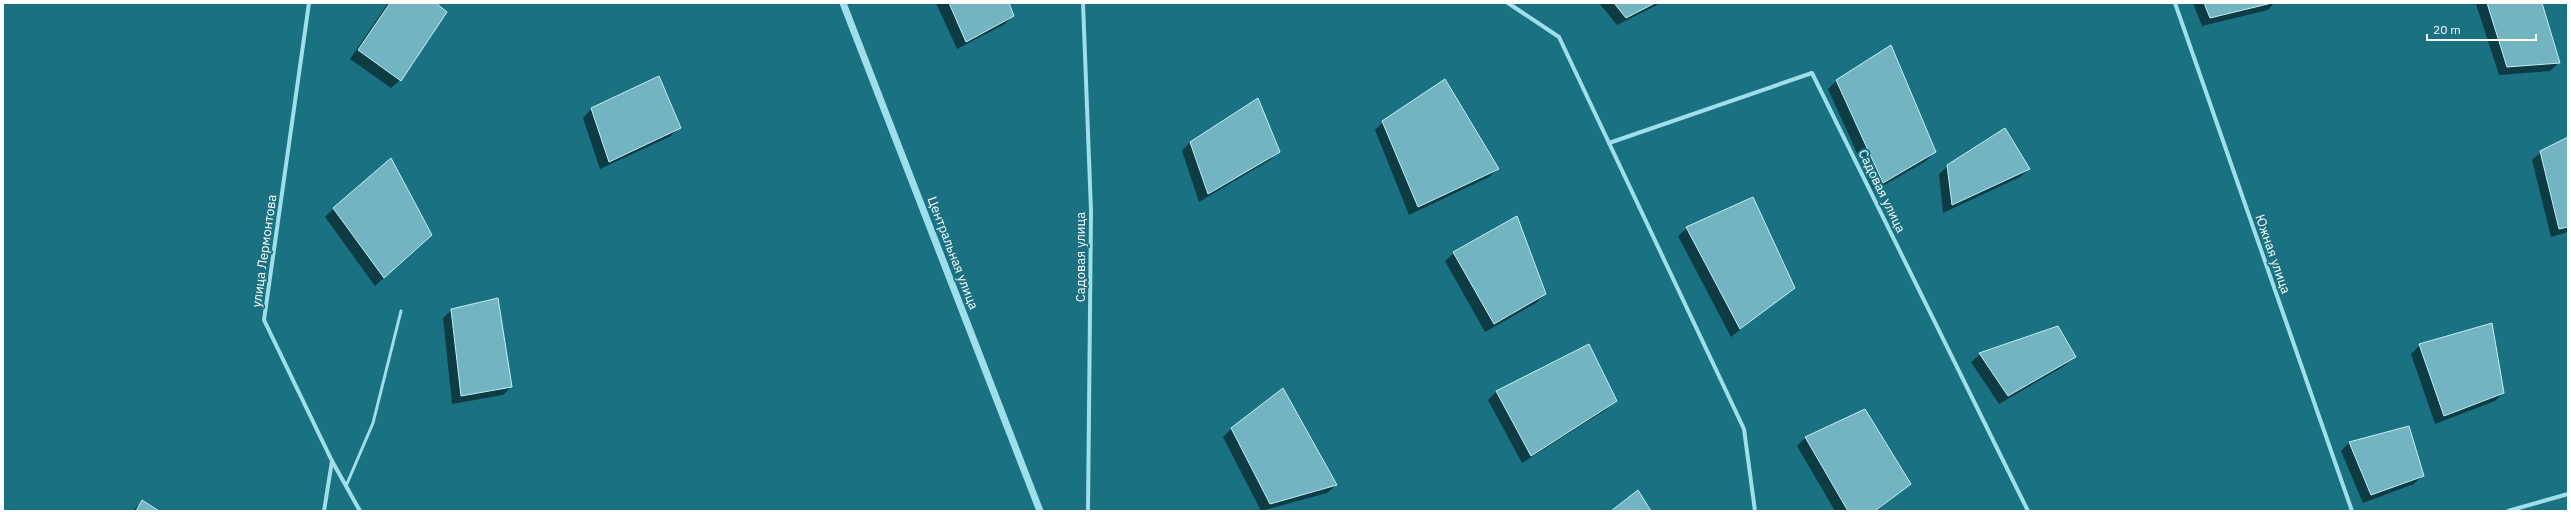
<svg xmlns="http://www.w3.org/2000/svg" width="2571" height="514" viewBox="0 0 2571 514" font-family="'IBM Plex Sans',sans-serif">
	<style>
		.shadow { fill: #0007 }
		.building { fill: #72b4c1; stroke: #c3f0f8 }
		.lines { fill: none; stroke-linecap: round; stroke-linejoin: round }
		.service { stroke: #9edfeb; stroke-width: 3 }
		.minor { stroke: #9edfeb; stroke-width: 4 }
		.tertiary { stroke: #9edfeb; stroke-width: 7 }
		.labels { text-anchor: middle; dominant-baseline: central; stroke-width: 4; stroke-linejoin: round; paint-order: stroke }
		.street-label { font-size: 13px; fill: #fff; stroke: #1a7182 }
	</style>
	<rect width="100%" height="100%" fill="#1a7182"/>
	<!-- shadow -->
	<g class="shadow">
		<polygon points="388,3 434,3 400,80 391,88 350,59"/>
		<polygon points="936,3 1008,3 1013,15 1005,24 957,49"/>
		<polygon points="1599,3 1661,3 1617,25"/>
		<polygon points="2193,3 2274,3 2268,10 2202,26"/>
		<polygon points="2541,3 2559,63 2550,71 2499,75 2476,4"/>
		<polygon points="658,77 679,127 671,136 600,169 583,118 591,109"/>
		<polygon points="1837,80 1935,152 1926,161 1874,191 1828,89"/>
		<polygon points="1383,122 1498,169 1489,177 1409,215 1375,130"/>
		<polygon points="2568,138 2568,232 2551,237 2532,160 2541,152"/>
		<polygon points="1190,142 1279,151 1270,160 1199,202 1182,151"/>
		<polygon points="1948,166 2029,169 2020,177 1943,213 1939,174"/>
		<polygon points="333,209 422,244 375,286 325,217"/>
		<polygon points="1687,228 1793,287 1731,337 1678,236"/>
		<polygon points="1454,253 1545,294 1536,303 1485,332 1445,261"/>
		<polygon points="452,310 511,387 503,395 452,404 443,318"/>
		<polygon points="2058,327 2075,357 2066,365 1999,404 1971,362 1980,354"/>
		<polygon points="2420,345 2503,393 2495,401 2435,424 2411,354"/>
		<polygon points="1588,346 1615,400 1607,409 1522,463 1488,400 1496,392"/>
		<polygon points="1865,411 1910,484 1877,511 1835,511 1797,446 1805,438"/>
		<polygon points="2408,427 2422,476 2414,484 2363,503 2341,451 2349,443"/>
		<polygon points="1231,429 1336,485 1327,493 1261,511 1223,437"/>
		<polygon points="142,501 157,511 133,511"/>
	</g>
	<!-- building -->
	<g class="building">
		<polygon points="390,3 436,3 447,12 401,81 358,50"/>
		<polygon points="949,3 1009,3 1014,16 966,42"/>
		<polygon points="1614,3 1655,3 1626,18"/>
		<polygon points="2204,3 2272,3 2210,18"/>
		<polygon points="2487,3 2542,3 2560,63 2507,67"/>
		<polygon points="1891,45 1936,152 1883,183 1836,80"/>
		<polygon points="659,76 681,128 609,162 591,108"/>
		<polygon points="1445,79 1499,169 1418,207 1382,121"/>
		<polygon points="1258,98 1280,152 1208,194 1190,142"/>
		<polygon points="2005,128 2030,169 1952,205 1947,165"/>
		<polygon points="2568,137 2568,227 2559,229 2540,151"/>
		<polygon points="391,158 432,235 384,278 333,208"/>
		<polygon points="1753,197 1795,288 1740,329 1686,227"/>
		<polygon points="1517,216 1546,294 1494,324 1453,252"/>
		<polygon points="498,298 512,387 461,396 451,309"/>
		<polygon points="2492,323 2504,393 2444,416 2419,344"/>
		<polygon points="2058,326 2076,357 2008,396 1979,353"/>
		<polygon points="1589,344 1617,401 1531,456 1496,391"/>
		<polygon points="1283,388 1337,485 1270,504 1231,428"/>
		<polygon points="1865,409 1911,484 1875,511 1848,511 1805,437"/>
		<polygon points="2409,426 2424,476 2371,495 2349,442"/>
		<polygon points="1638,490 1651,511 1611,511"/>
		<polygon points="142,500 159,511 136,511"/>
	</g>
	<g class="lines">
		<!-- service -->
		<polyline class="service" points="346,486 373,423 401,311"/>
		<!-- minor -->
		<g class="minor">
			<polyline points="309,3 264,320 332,461 324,511"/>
			<polyline points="1083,3 1091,211 1088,511"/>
			<polyline points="1508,3 1559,37 1744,429 1755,511"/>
			<polyline points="2175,3 2352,511"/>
			<polyline points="1609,143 1812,73 2028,511"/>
			<polyline points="332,461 360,511"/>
			<polyline points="2508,511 2568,494"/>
		</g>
		<!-- tertiary -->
		<polyline class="tertiary" points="843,3 1040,511"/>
	</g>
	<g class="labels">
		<!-- street labels -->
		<g class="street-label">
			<text transform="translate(1882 191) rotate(64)">Садовая улица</text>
			<text transform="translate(264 251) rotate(-82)">улица Лермонтова</text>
			<text transform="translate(953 253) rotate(69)">Центральная улица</text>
			<text transform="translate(2273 254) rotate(71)">Южная улица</text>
			<text transform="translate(1080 257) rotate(-90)">Садовая улица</text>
		</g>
	</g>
	<!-- border -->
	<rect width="2571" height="514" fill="none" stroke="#ffffff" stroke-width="8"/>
	<!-- scale -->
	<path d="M2427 34v6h109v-6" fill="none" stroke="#ffffff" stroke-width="2"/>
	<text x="2433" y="34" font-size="12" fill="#ffffff" stroke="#1a7182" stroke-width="3" paint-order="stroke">20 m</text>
</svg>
